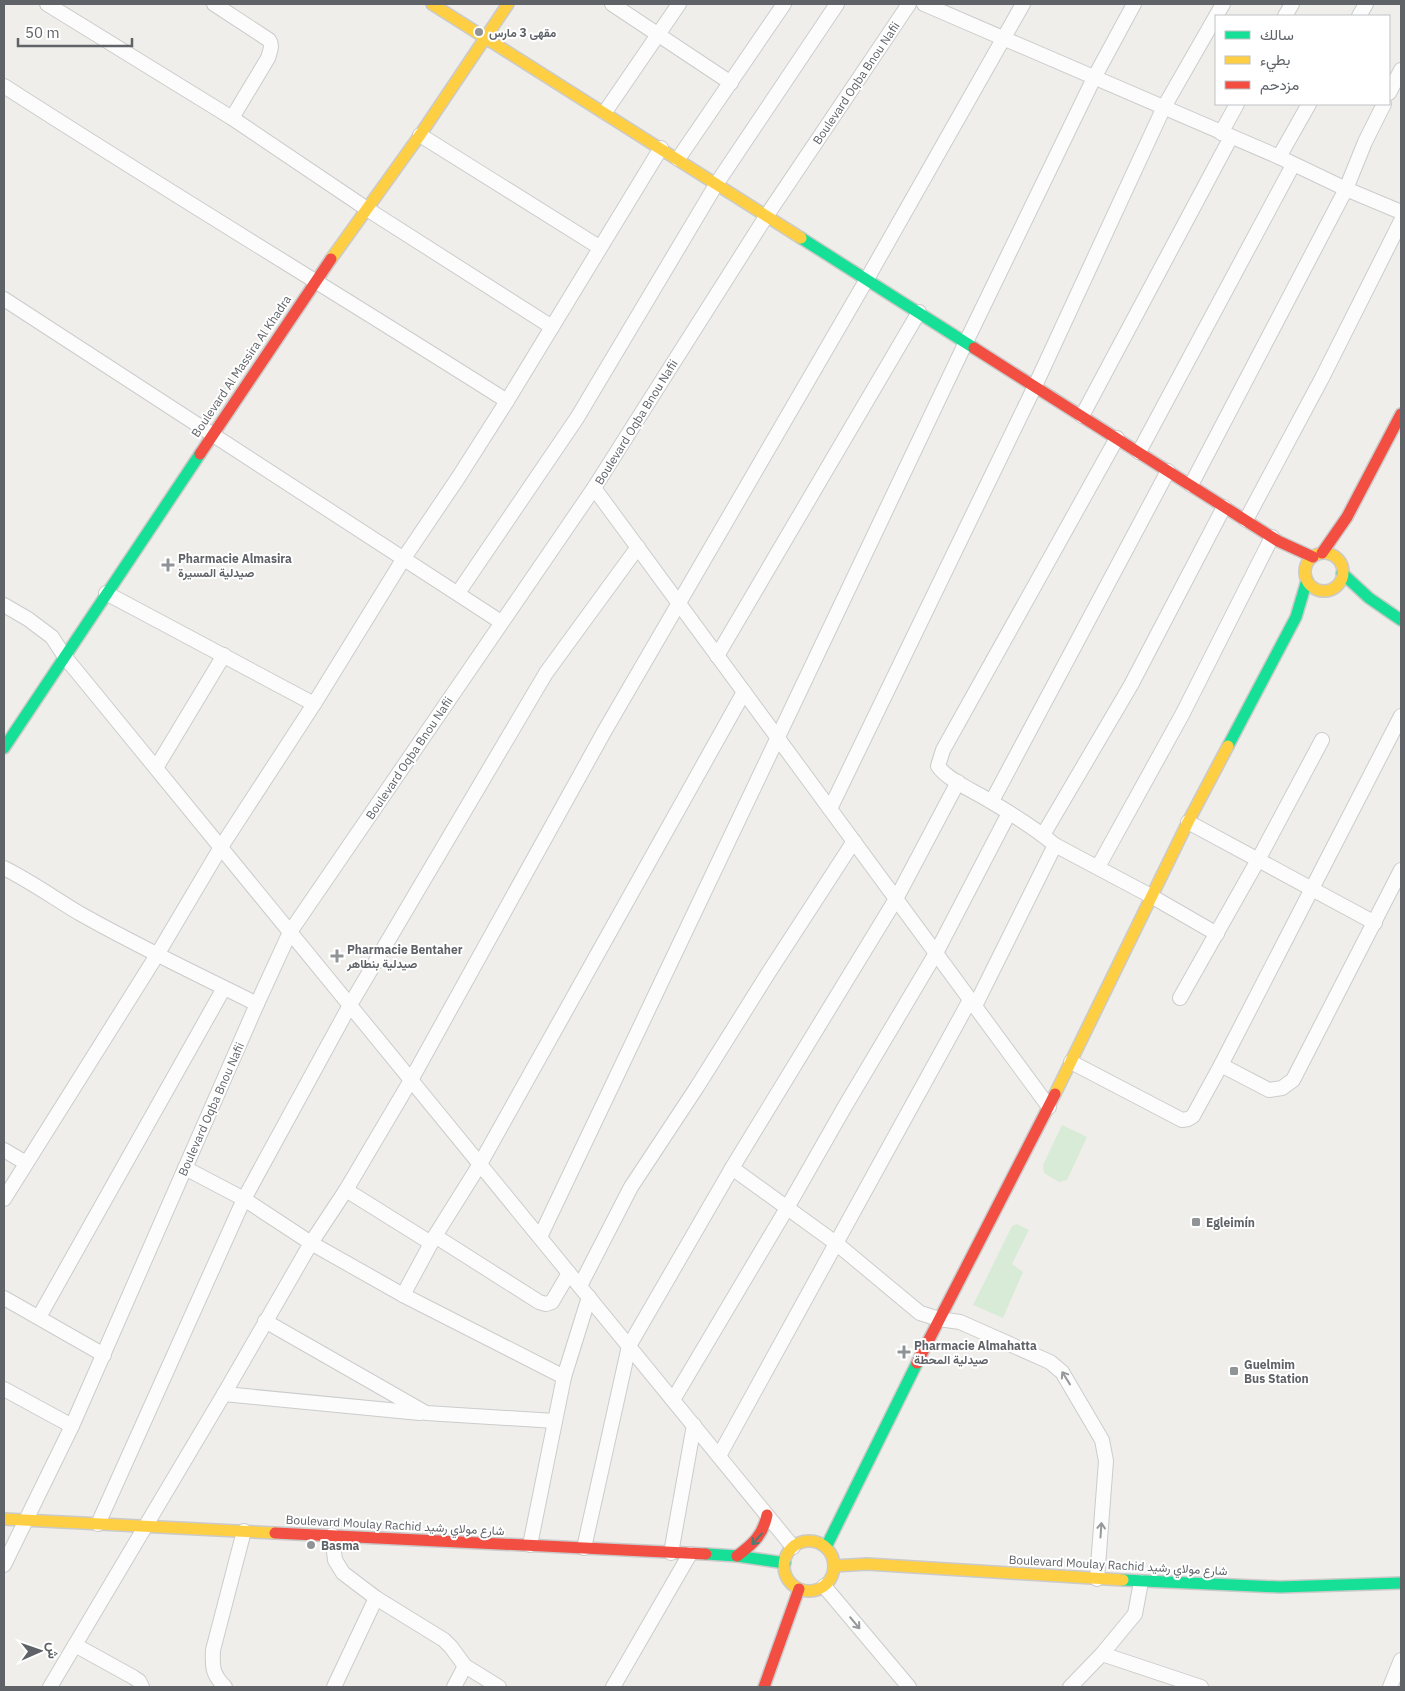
<svg xmlns="http://www.w3.org/2000/svg" width="1405" height="1691" viewBox="0 0 1405 1691" font-family="'IBM Plex Sans',Vazirmatn,sans-serif">
	<style>
		.green { fill: #d8ebd6 }
		.lines { fill: none; stroke-linecap: round; stroke-linejoin: round }
		.street-casing { stroke: #cbcccc; stroke-width: 16 }
		.fast-casing { stroke: #cacacb; stroke-width: 14 }
		.slow-casing { stroke: #cacacb; stroke-width: 14 }
		.jam-casing { stroke: #cacacb; stroke-width: 14 }
		.street { stroke: #fdfcfc; stroke-width: 14 }
		.fast { stroke: #16e098; stroke-width: 11 }
		.slow { stroke: #ffcf43; stroke-width: 11 }
		.jam { stroke: #f24e42; stroke-width: 11 }
		.oneway { stroke: #96999c }
		.oneway2 { stroke: #507c72 }
		.poi-dot { fill: #919496; stroke: #fff; stroke-width: 2 }
		.labels { text-anchor: middle; dominant-baseline: central; stroke-width: 4; stroke-linejoin: round; paint-order: stroke }
		.poi-label { font-size: 12px; font-weight: bold; fill: #5f6368; stroke: #fff; text-anchor: start }
		.street-label { font-size: 12px; fill: #5f6368; stroke: #fff }
	</style>
	<rect width="100%" height="100%" fill="#efeeea"/>
	<!-- green -->
	<g class="green">
		<polygon points="1062,1125 1087,1137 1067,1180 1059,1182 1044,1173 1043,1165"/>
		<polygon points="1017,1224 1029,1230 1012,1264 1023,1272 1003,1318 973,1305 1012,1226"/>
	</g>
	<g class="lines">
		<!-- street casing -->
		<g class="street-casing">
			<g id="street">
				<polyline points="47,4 232,118 367,209 552,327"/>
				<path d="M214 4 269 40C273 46 270 51 268 58L232 118"/>
				<polyline points="612,4 731,83"/>
				<polyline points="924,4 1279,157 1346,189 1401,212"/>
				<polyline points="1285,16 1292,4"/>
				<polyline points="1359,16 1366,4"/>
				<path d="M4 86C170 193 340 295 507 401"/>
				<polyline points="1389,93 1401,70"/>
				<polyline points="605,112 679,4"/>
				<polyline points="1221,133 1237,104"/>
				<polyline points="420,135 599,247"/>
				<polyline points="1279,157 1309,104"/>
				<polyline points="678,159 784,4"/>
				<polyline points="4,299 501,622"/>
				<polyline points="1082,416 1231,137"/>
				<path d="M1117 438 943 750 938 766C947 780 976 792 990 801 1012 814 1035 828 1055 845L1151 896 1217 934"/>
				<polyline points="1139,452 1293,165"/>
				<polyline points="1191,485 1346,189 1365,142 1384,104"/>
				<polyline points="594,488 1049,1107"/>
				<polyline points="1246,520 1322,378 1401,221"/>
				<polyline points="106,593 314,704"/>
				<polyline points="458,593 577,418 717,183 837,4"/>
				<polyline points="4,605 28,619 52,637 65,657 793,1547"/>
				<polyline points="717,656 919,312"/>
				<polyline points="156,768 224,655"/>
				<polyline points="992,801 1168,471"/>
				<polyline points="830,809 1035,386 1164,107 1223,4"/>
				<polyline points="1188,822 1375,923"/>
				<polyline points="1043,835 1131,685 1224,507"/>
				<polyline points="1098,867 1183,713 1272,537"/>
				<path d="M4 868C30 881 54 898 79 913 137 946 197 974 257 1004"/>
				<polyline points="1180,998 1258,860 1322,740"/>
				<polyline points="975,1006 1055,845"/>
				<polyline points="1071,1062 1182,1120 1188,1119 1193,1116 1221,1065 1401,716"/>
				<polyline points="1221,1065 1269,1090 1282,1088 1293,1080 1401,870"/>
				<polyline points="4,1150 26,1163"/>
				<polyline points="185,1168 244,1199 311,1243 403,1295 564,1377"/>
				<polyline points="732,1168 837,1244 920,1313 939,1319 960,1322 1050,1362 1062,1372 1102,1440 1106,1461 1097,1579"/>
				<polyline points="346,1190 431,1243"/>
				<polyline points="4,1199 157,955 221,847 314,704 404,558 458,478 507,401 661,148"/>
				<polyline points="435,1236 539,1302 546,1304 552,1302 569,1273"/>
				<polyline points="540,1237 966,342 1094,78 1134,4"/>
				<polyline points="580,1286 631,1187 697,1087 769,972 854,841"/>
				<polyline points="403,1295 435,1236 480,1164 744,692"/>
				<polyline points="4,1298 104,1355"/>
				<polyline points="39,1317 224,988"/>
				<polyline points="265,1321 426,1413 555,1421"/>
				<polyline points="4,1389 72,1426"/>
				<polyline points="224,1394 420,1413"/>
				<polyline points="673,1400 787,1208 844,1108 936,953 1009,813"/>
				<polyline points="719,1456 970,1000"/>
				<polyline points="98,1524 244,1199 350,1005 546,673 638,547"/>
				<polyline points="332,1535 335,1560 343,1573 376,1598 444,1640 451,1647 465,1666 499,1687"/>
				<polyline points="530,1545 564,1377 589,1297"/>
				<polyline points="584,1548 629,1346 732,1168 896,899 958,782"/>
				<polyline points="671,1553 694,1425"/>
				<polyline points="4,1565 72,1426 257,1004 290,932 594,488 767,215 909,4"/>
				<polyline points="824,1586 909,1687"/>
				<polyline points="75,1645 133,1677 139,1681 142,1687"/>
				<polyline points="1102,1654 1201,1687"/>
				<polyline points="50,1687 224,1394 311,1243 346,1190 411,1080 604,732 867,279 1023,4"/>
				<path d="M225 1687C213 1675 212 1668 213 1650L244 1531"/>
				<polyline points="334,1687 376,1598"/>
				<polyline points="454,1687 465,1666"/>
				<polyline points="613,1687 690,1554"/>
				<polyline points="1070,1687 1102,1654 1135,1614 1141,1582"/>
				<polyline points="1390,1687 1401,1660"/>
			</g>
		</g>
		<!-- fast casing -->
		<g class="fast-casing">
			<g id="fast">
				<polyline points="801,238 974,348"/>
				<polyline points="1342,573 1369,598 1401,620"/>
				<polyline points="1228,746 1296,617 1307,580"/>
				<polyline points="4,748 200,454"/>
				<polyline points="826,1547 917,1363"/>
				<polyline points="706,1554 737,1556 785,1563"/>
				<polyline points="1123,1580 1280,1587 1401,1583"/>
			</g>
		</g>
		<!-- slow casing -->
		<g class="slow-casing">
			<g id="slow">
				<polyline points="432,4 801,238"/>
				<polyline points="331,259 420,135 508,4"/>
				<circle cx="1324" cy="572" r="19"/>
				<polyline points="1055,1094 1188,822 1228,746"/>
				<polyline points="4,1519 275,1533"/>
				<circle cx="809" cy="1566" r="25"/>
				<polyline points="834,1566 867,1564 1123,1580"/>
			</g>
		</g>
		<!-- jam casing -->
		<g class="jam-casing">
			<g id="jam">
				<polyline points="974,348 1278,541 1313,557"/>
				<polyline points="200,454 331,259"/>
				<polyline points="1322,553 1347,517 1401,414"/>
				<polyline points="917,1363 1055,1094"/>
				<polyline points="275,1533 706,1554"/>
				<path d="M737 1556C753 1544 763 1535 767 1515"/>
				<polyline points="764,1687 799,1589"/>
			</g>
		</g>
		<!-- street -->
		<use href="#street" class="street"/>
		<!-- fast -->
		<use href="#fast" class="fast"/>
		<!-- slow -->
		<use href="#slow" class="slow"/>
		<!-- jam -->
		<use href="#jam" class="jam"/>
	</g>
	<!-- one-way arrows -->
	<defs><path id="oneway-shaft" d="M-6 0H5M1.5-3L5.5 0L1.5 3" fill="none" stroke-width="1.6" stroke-linecap="round" stroke-linejoin="round" transform="scale(1.25)"/></defs>
	<g class="oneway">
		<use href="#oneway-shaft" transform="translate(1066 1378) rotate(-122)"/>
		<use href="#oneway-shaft" transform="translate(1101 1530) rotate(-86)"/>
		<use href="#oneway-shaft" transform="translate(855 1623) rotate(50)"/>
	</g>
	<use class="oneway2" href="#oneway-shaft" transform="translate(757 1539) rotate(132)"/>
	<!-- markers -->
	<g class="poi-dot">
		<circle cx="479" cy="32" r="5"/>
		<path d="M165.5 557.5h5v5h5v5h-5v5h-5v-5h-5v-5h5z"/>
		<path d="M334.5 948.5h5v5h5v5h-5v5h-5v-5h-5v-5h5z"/>
		<rect x="1191" y="1217" width="10" height="10" rx="2.5"/>
		<path d="M901.5 1344.5h5v5h5v5h-5v5h-5v-5h-5v-5h5z"/>
		<rect x="1229" y="1366" width="10" height="10" rx="2.5"/>
		<circle cx="311" cy="1545" r="5"/>
	</g>
	<g class="labels">
		<!-- poi labels -->
		<g class="poi-label">
			<text x="489" y="32">مقهى 3 مارس</text>
			<text x="178" y="558">Pharmacie Almasira<tspan x="178" dy="14">صيدلية المسيرة</tspan></text>
			<text x="347" y="949">Pharmacie Bentaher<tspan x="347" dy="14">صيدلية بنطاهر</tspan></text>
			<text x="1206" y="1222">Egleimín</text>
			<text x="914" y="1345">Pharmacie Almahatta<tspan x="914" dy="14">صيدلية المحطة</tspan></text>
			<text x="1244" y="1364">Guelmim<tspan x="1244" dy="14">Bus Station</tspan></text>
			<text x="321" y="1545">Basma</text>
		</g>
		<!-- street labels -->
		<g class="street-label">
			<text transform="translate(856 83) rotate(-56)">Boulevard Oqba Bnou Nafii</text>
			<text transform="translate(241 366) rotate(-56)">Boulevard Al Massira Al Khadra</text>
			<text transform="translate(636 422) rotate(-58)">Boulevard Oqba Bnou Nafii</text>
			<text transform="translate(409 758) rotate(-56)">Boulevard Oqba Bnou Nafii</text>
			<text transform="translate(211 1109) rotate(-66)">Boulevard Oqba Bnou Nafii</text>
			<text transform="translate(395 1525) rotate(3)">Boulevard Moulay Rachid شارع مولاي رشيد</text>
			<text transform="translate(1118 1565) rotate(3)">Boulevard Moulay Rachid شارع مولاي رشيد</text>
		</g>
	</g>
	<!-- border -->
	<rect width="1405" height="1691" fill="none" stroke="#5f6368" stroke-width="10"/>
	<!-- legend -->
	<rect x="1215" y="15" width="175" height="90" fill="#ffffff" stroke="#bfc1c3"/>
	<rect x="1225" y="31" width="25" height="8" fill="#16e098" stroke="#bfc1c3"/>
	<text x="1260" y="40" font-size="15" fill="#5f6368">سالك</text>
	<rect x="1225" y="56" width="25" height="8" fill="#ffcf43" stroke="#bfc1c3"/>
	<text x="1260" y="65" font-size="15" fill="#5f6368">بطيء</text>
	<rect x="1225" y="81" width="25" height="8" fill="#f24e42" stroke="#bfc1c3"/>
	<text x="1260" y="90" font-size="15" fill="#5f6368">مزدحم</text>
	<!-- north arrow -->
	<g transform="translate(40 1651) rotate(88)" stroke="#ffffff" stroke-width="4" paint-order="stroke">
	<path d="M0-4L9 19L0 12L-9 19Z" fill="#5f6368"/>
	<text y="-8" font-size="14" font-weight="bold" text-anchor="middle" fill="#5f6368">ش</text>
	</g>
	<!-- scale -->
	<path d="M18 38v8h114v-8" fill="none" stroke="#5f6368" stroke-width="2.5"/>
	<text x="25" y="38" font-size="15" fill="#5f6368" stroke="#ffffff" stroke-width="4" paint-order="stroke">50 m</text>
</svg>
